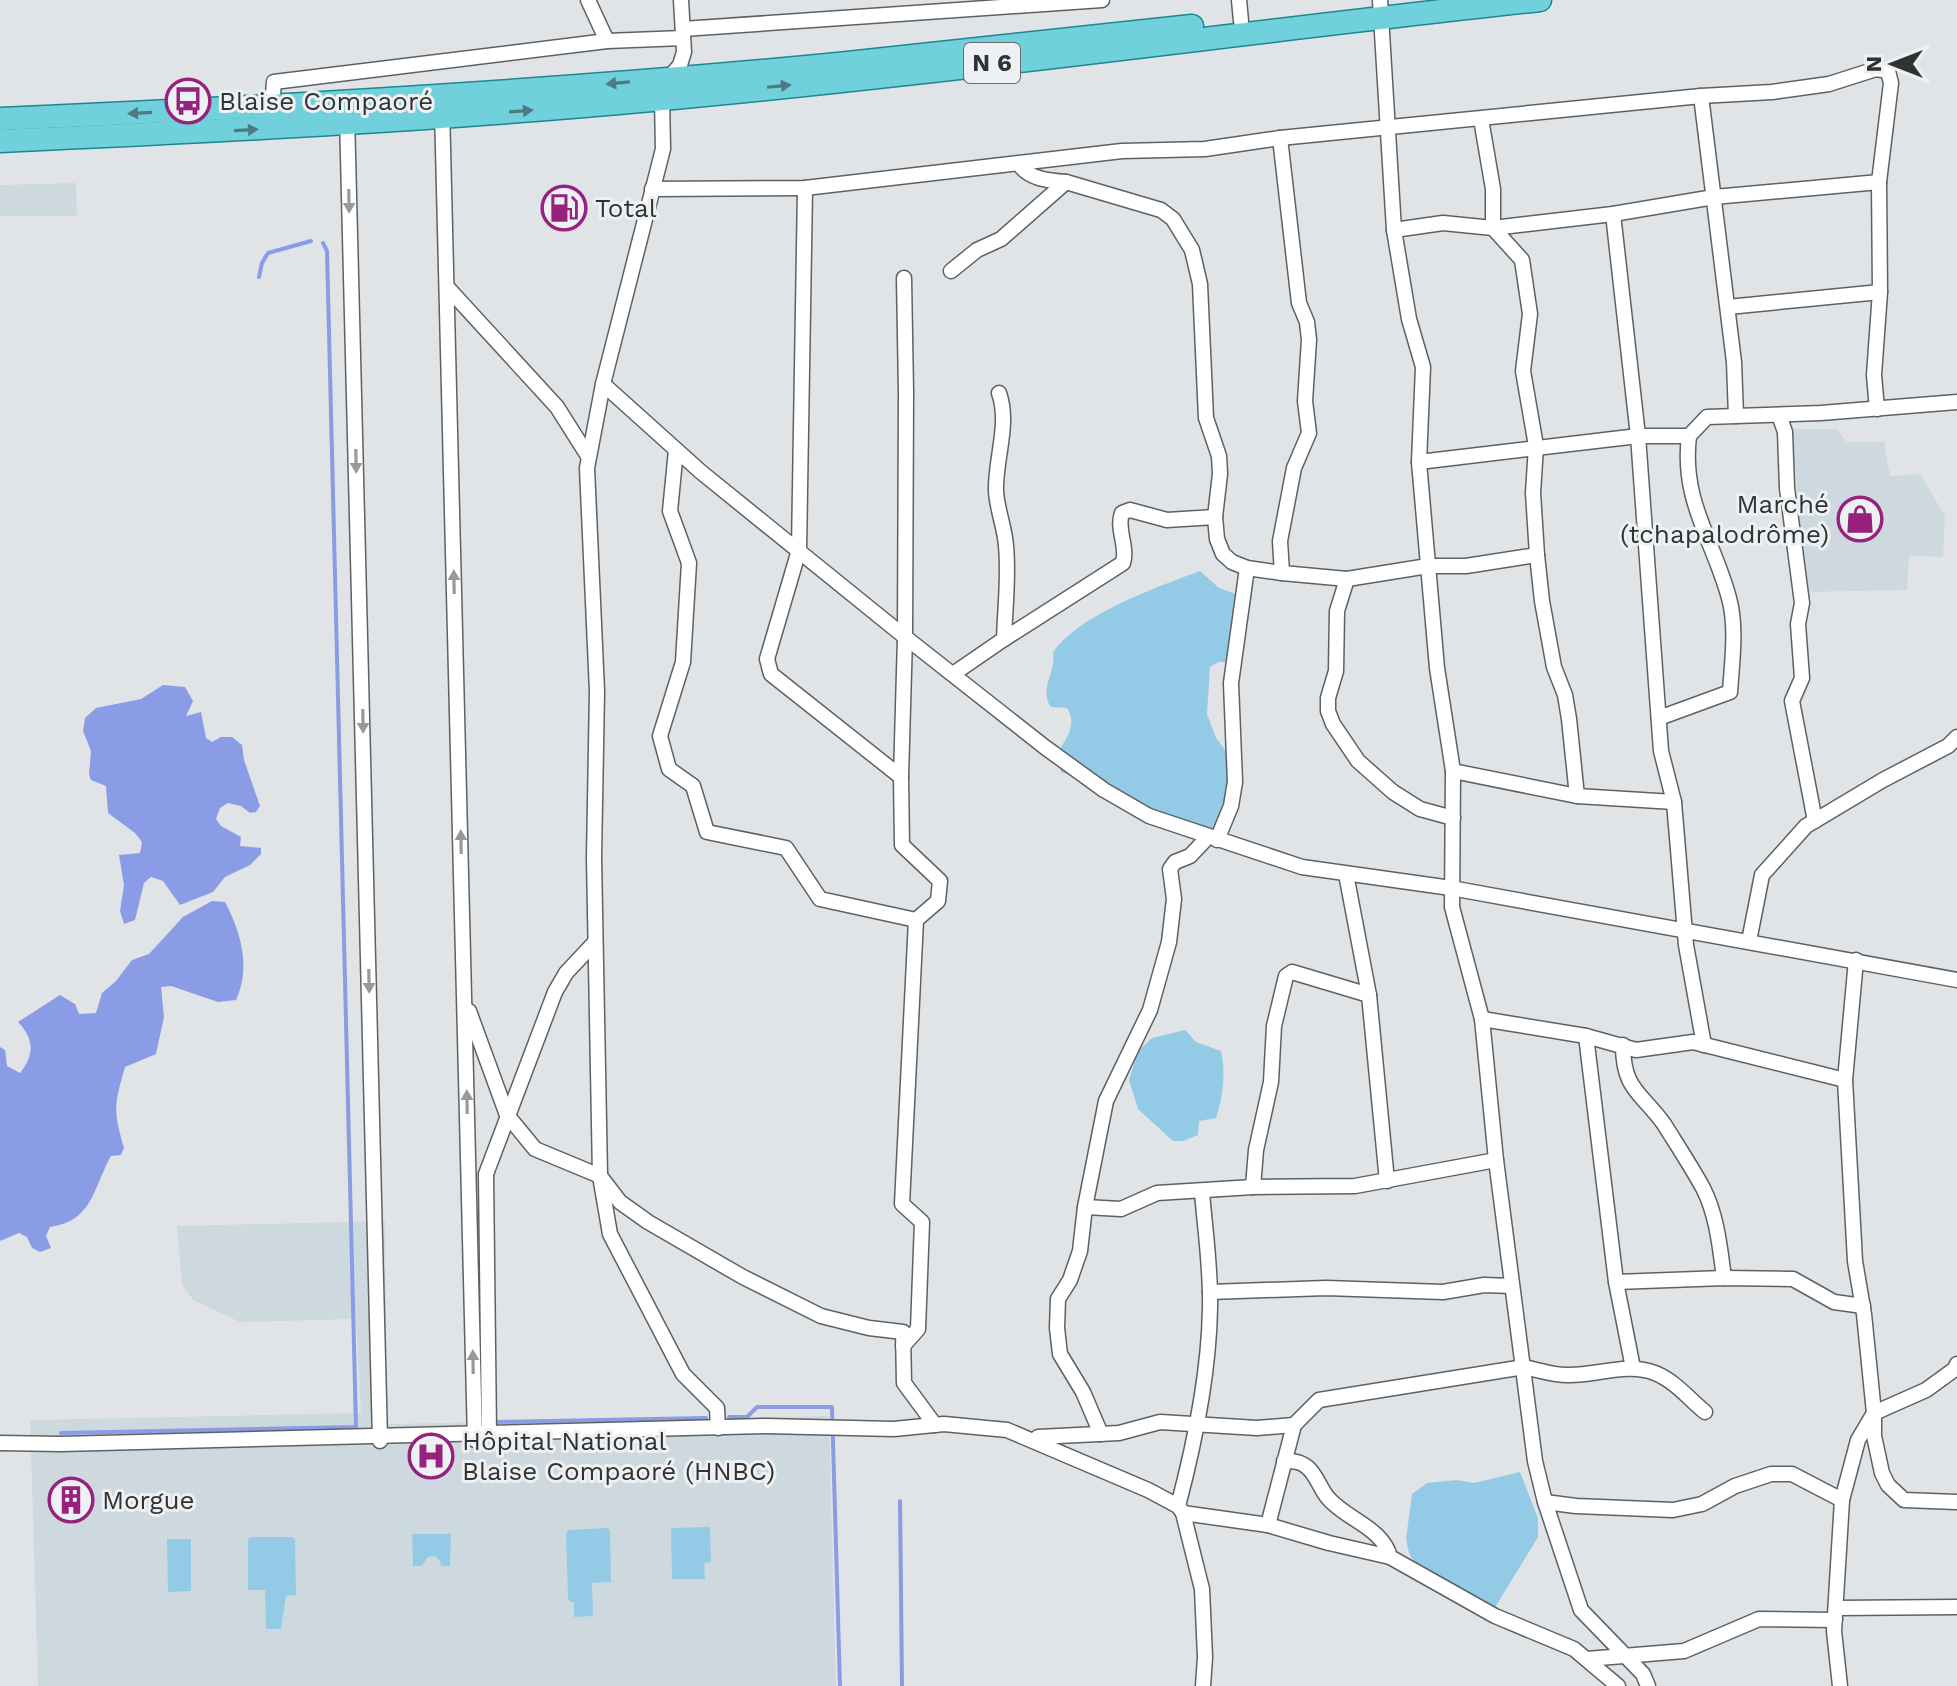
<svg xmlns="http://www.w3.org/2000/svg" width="1957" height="1686" viewBox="0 0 1957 1686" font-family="'Work Sans',sans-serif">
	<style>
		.built { fill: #ced9df }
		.green { fill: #93cbe6 }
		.water { fill: #8a9ce6 }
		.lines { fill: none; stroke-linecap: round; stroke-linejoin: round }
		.stream { stroke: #8a9ce6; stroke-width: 4 }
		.minor-casing { stroke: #5e6163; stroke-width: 17 }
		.primary-casing { stroke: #1c8691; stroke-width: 25 }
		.minor { stroke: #fff; stroke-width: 14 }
		.primary { stroke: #70d1dc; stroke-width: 22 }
		.oneway { fill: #4d7a7f }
		.oneway2 { fill: #989999 }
		.labels { text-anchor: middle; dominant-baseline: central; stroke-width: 6; stroke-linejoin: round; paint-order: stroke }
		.shield { fill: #eef1f3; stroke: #6a6c6d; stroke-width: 2 }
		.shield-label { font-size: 24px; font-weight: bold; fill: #313333 }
		.poi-label { font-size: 26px; fill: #313333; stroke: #eef1f3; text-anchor: start }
	</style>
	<rect width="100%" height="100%" fill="#e1e4e6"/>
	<!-- built -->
	<g class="built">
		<polygon points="76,183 77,216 0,216 0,185"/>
		<polygon points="1792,429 1836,429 1847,442 1884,442 1890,476 1920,474 1945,516 1943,557 1909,556 1907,590 1805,592"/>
		<polygon points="385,1221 387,1424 829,1416 836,1686 38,1686 30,1420 361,1413 356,1319 240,1322 193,1300 182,1285 177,1226"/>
	</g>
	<!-- green -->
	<g class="green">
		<path d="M1200 571 1219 588 1241 596 1228 662H1219L1210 667 1207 714 1216 738 1229 755 1230 777 1226 810 1216 831 1118 802C1097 768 1093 783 1061 772L1056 755C1066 739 1078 725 1067 708L1051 707C1038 690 1057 671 1053 652 1080 614 1157 587 1200 571Z"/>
		<path d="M1185 1030 1196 1042 1221 1051C1226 1074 1223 1096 1216 1118L1199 1121 1198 1135 1183 1141H1173L1138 1109 1129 1080 1138 1051 1152 1038Z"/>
		<polygon points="1520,1472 1538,1518 1538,1537 1494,1609 1417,1568 1409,1553 1406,1539 1412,1494 1427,1483 1457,1480 1474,1483"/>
		<polygon points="710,1527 711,1562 704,1563 705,1579 672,1579 671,1528"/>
		<polygon points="608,1528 610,1531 611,1582 592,1583 593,1616 574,1617 574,1602 570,1602 568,1598 566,1533 569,1530"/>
		<polygon points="412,1534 451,1534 450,1566 441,1566 440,1561 435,1556 428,1557 422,1566 413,1566"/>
		<polygon points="251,1537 292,1537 295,1539 296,1595 286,1596 281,1629 266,1629 265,1590 248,1590 248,1539"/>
		<polygon points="167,1539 191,1539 191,1591 168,1592"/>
	</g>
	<!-- water -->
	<g class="water">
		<polygon points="163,685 185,687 193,701 186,716 201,712 206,738 212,742 221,737 232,737 242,745 244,760 260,806 256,812 250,813 241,806 228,803 220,808 216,819 221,826 241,837 240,846 261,848 261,854 250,865 225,877 213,892 180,905 163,881 151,877 144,883 135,920 124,924 120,911 124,885 119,855 140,853 142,842 135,833 108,813 106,786 91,780 89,774 91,751 83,731 85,718 96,708 141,699"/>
		<path d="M212 901 225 902C241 932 251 967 236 1000L218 1002 171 986 161 987 164 1017 156 1054 125 1067C114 1106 113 1109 124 1148L121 1155 111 1156C93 1188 93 1221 50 1227L46 1236 51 1248 40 1252 32 1248 27 1237 19 1233 0 1241V1047L5 1050 7 1066 20 1073C35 1054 34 1039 18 1022L60 995 75 1004 79 1014 96 1013 102 993 116 981 132 960 149 954 183 917Z"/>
	</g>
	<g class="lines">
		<!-- stream -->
		<g class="stream">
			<polyline points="259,277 262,263 268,253 311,241"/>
			<polyline points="729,1417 747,1417 757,1407 832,1407 840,1686"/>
			<polyline points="495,1422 706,1418"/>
			<polyline points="61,1433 356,1427 327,251 323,243"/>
			<polyline points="900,1501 902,1686"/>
		</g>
		<!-- minor casing -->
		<g class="minor-casing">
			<g id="minor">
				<polyline points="588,0 607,41"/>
				<polyline points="681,0 684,52 680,65 670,77 662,99 663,149 603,384 587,468 597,691 594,858 600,1176 610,1234 683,1374 717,1408 718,1428"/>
				<polyline points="1239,0 1241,21"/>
				<polyline points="1380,0 1394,230 1409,319 1423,367 1419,462 1437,668 1453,771 1452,907 1482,1019 1496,1160 1535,1461 1545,1502 1581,1610 1643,1674 1648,1686"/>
				<polyline points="683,29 1102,0"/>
				<polyline points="1701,96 1734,362 1736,416"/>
				<polyline points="272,107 274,82 607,41 683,38"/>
				<polyline points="442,108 475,1440"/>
				<polyline points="347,115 380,1441"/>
				<polyline points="1481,119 1493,189 1493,228 1522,260 1530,314 1523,371 1536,446 1533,493 1537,555 1542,601 1554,667 1565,695 1569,719 1577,796"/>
				<polyline points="1280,138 1299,303 1307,322 1309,340 1305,401 1309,433 1294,468 1280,541 1282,573"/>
				<path d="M1019 164C1028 179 1050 181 1066 182L1161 210 1173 219 1192 250 1200 284 1206 418 1219 456 1220 474 1215 517"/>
				<polyline points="805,188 799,550 767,659 771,674 901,777"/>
				<polyline points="652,189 805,188 1122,151 1205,149 1280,138 1701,96 1772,92 1829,84 1876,69 1888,71 1891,83 1879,182 1880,292 1874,375 1877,409"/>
				<polyline points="1613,214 1638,436 1661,751 1674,802 1686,945 1704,1045"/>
				<polyline points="1394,230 1443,223 1493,228 1613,214 1714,197 1879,182"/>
				<polyline points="951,271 977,250 1001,239 1066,182"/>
				<polyline points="904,278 906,392 905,637 901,777 902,845 940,881 938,901 916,920"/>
				<polyline points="447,287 557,407 588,456"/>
				<polyline points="1728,307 1880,292"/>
				<polyline points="603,384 701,472 905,637 1046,748 1104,790 1149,816 1302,867 1451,888 1957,980"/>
				<polyline points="1779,415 1785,432 1787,488 1802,603 1798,624 1802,678 1792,701 1815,821"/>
				<polyline points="676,450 670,511 689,563 683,662 660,736 669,769 693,786 707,832 786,848 820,899 916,920 902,1204 922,1222 918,1329 903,1346"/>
				<polyline points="1419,462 1638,436 1689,436 1707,417 1821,413 1957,402"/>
				<polyline points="1347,579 1337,611 1336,671 1328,698 1328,711 1333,724 1358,761 1393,792 1420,809 1453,818"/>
				<path d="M1004 639 1123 563C1128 546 1116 529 1122 513L1130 510 1167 520 1215 517 1217 539 1223 554 1232 562 1247 568 1282 573 1347 579 1428 566H1466L1537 555"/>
				<path d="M953 674 1004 639C1005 608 1009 577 1006 546 1005 528 997 510 996 491 995 459 1010 424 999 393"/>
				<path d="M1659 718 1730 692C1732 662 1737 627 1729 598 1713 539 1681 501 1689 436"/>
				<polyline points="1453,771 1577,796 1674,802"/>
				<polyline points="1217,840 1231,806 1235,782 1231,683 1247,568"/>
				<polyline points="1346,874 1369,995 1387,1181"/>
				<polyline points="1749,941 1762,875 1806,826 1883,780 1948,746 1957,737"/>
				<polyline points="1856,960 1845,1080 1855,1261 1864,1314 1874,1413 1874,1436 1882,1473 1888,1485 1904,1500 1957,1502"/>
				<polyline points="469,1011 507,1115 535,1149 600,1176 620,1202 648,1222 743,1277 821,1316 869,1328 903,1332 904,1383 935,1425"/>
				<polyline points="1482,1019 1586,1036 1636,1050 1693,1042 1845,1080"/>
				<polyline points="1586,1036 1616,1282 1633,1368"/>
				<path d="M1623 1045C1623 1090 1641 1092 1664 1124 1677 1145 1691 1166 1703 1188 1717 1215 1720 1248 1724 1278"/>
				<polyline points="1253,1187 1256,1150 1271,1082 1274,1026 1286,976 1292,972 1369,995"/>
				<polyline points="1085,1207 1121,1209 1157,1193 1253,1187 1355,1186 1496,1160"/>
				<polyline points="1616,1282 1724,1278 1793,1279 1834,1302 1863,1306"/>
				<polyline points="1210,1292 1326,1288 1443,1292 1484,1285 1512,1286"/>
				<polyline points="489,1433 486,1174 555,992 566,973 595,942"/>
				<polyline points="1101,1434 1083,1392 1060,1354 1057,1328 1058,1299 1070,1280 1080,1251 1085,1207 1106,1101 1150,1010 1169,942 1174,899 1170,869 1175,862 1190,856 1208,837"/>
				<polyline points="1035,1440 1038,1437 1119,1433 1160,1422 1257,1428 1294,1425"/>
				<polyline points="0,1443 61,1444 766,1426 894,1429 944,1424 1007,1430 1148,1490 1178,1506 1183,1513 1202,1589 1205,1657 1203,1686"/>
				<path d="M1284 1461C1292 1461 1300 1461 1307 1467 1317 1475 1320 1489 1328 1498 1347 1520 1383 1528 1390 1557"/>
				<polyline points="1545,1502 1576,1506 1673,1510 1702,1504 1735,1486 1771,1474 1792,1474 1842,1500"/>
				<path d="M1178 1506C1195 1442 1209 1374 1210 1308 1211 1269 1205 1230 1202 1192"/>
				<polyline points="1183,1513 1268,1525 1329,1543 1390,1557 1495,1616 1574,1649 1618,1686"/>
				<path d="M1268 1525 1294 1425 1319 1400 1524 1367C1539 1370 1552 1375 1567 1375 1596 1376 1627 1362 1655 1373 1675 1381 1689 1399 1705 1412"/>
				<polyline points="1836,1608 1957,1607"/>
				<polyline points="1587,1659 1684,1651 1759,1619 1835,1620"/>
				<polyline points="1840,1686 1834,1631 1842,1500 1858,1440 1874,1413 1926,1390 1955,1369 1957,1364"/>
			</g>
		</g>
		<!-- primary casing -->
		<g class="primary-casing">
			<g id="primary">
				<path d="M0 119C280 107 559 91 838 64 956 52 1074 38 1192 26"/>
				<path d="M0 141C218 131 435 120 652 100 949 73 1244 32 1540 0"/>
			</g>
		</g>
		<!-- minor -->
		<use href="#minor" class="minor"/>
		<!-- primary -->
		<use href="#primary" class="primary"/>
	</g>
	<!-- one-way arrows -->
	<defs><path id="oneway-solid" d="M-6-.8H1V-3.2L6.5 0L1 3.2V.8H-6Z" transform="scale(2)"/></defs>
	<g class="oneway">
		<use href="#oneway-solid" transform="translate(618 83) rotate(175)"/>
		<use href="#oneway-solid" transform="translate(779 86) rotate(-6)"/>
		<use href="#oneway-solid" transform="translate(521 111) rotate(-4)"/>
		<use href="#oneway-solid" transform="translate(140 113) rotate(177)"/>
		<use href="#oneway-solid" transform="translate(246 130) rotate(-3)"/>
	</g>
	<g class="oneway2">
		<use href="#oneway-solid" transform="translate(349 201) rotate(89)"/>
		<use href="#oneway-solid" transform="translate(356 461) rotate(89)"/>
		<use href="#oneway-solid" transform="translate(454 582) rotate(-91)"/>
		<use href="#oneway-solid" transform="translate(363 721) rotate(89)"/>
		<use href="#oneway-solid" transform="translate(461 842) rotate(-91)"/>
		<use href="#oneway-solid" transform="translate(369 981) rotate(89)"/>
		<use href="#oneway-solid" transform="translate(467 1102) rotate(-91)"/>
		<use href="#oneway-solid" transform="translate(473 1362) rotate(-91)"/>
	</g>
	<!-- icons -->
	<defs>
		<g id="bus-ring" transform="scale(2.3)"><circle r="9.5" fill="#eef1f3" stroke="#97217d" stroke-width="1.5"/><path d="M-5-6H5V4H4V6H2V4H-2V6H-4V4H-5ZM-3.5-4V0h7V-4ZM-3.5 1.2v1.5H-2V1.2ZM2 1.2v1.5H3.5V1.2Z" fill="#97217d"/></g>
		<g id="fuel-ring" transform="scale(2.3)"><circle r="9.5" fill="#eef1f3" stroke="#97217d" stroke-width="1.5"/><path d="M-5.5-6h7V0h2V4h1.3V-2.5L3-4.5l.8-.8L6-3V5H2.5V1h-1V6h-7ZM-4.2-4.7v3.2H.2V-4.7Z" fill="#97217d"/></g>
		<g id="shop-ring" transform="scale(2.3)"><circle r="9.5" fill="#eef1f3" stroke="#97217d" stroke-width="1.5"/><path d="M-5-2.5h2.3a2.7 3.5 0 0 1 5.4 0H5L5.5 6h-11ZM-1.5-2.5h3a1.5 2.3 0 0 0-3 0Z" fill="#97217d"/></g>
		<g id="hospital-ring" transform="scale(2.3)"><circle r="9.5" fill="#eef1f3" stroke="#97217d" stroke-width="1.5"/><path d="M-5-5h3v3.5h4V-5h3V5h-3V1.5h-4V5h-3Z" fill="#97217d"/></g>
		<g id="building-ring" transform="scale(2.3)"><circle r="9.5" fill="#eef1f3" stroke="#97217d" stroke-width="1.5"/><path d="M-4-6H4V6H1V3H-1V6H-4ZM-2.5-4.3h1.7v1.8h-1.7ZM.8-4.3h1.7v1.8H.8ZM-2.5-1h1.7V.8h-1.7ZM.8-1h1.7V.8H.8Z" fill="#97217d"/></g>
	</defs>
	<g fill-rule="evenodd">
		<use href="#bus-ring" x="188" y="101"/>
		<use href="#fuel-ring" x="564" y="208"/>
		<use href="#shop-ring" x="1860" y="519"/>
		<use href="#hospital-ring" x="431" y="1456"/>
		<use href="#building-ring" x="71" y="1500"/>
	</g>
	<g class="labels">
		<!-- shield labels -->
		<rect class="shield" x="964" y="43" width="56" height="40" rx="6"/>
		<g class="shield-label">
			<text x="992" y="63">N 6</text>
		</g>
		<!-- poi labels -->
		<g class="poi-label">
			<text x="219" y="101">Blaise Compaoré</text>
			<text x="595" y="208">Total</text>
			<text x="1829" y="504" text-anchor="end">Marché<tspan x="1829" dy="30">(tchapalodrôme)</tspan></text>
			<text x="462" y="1441">Hôpital National<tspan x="462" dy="30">Blaise Compaoré (HNBC)</tspan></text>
			<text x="102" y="1500">Morgue</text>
		</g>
	</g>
	<!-- north arrow -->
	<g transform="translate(1893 64) rotate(270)" stroke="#eef1f3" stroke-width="6" paint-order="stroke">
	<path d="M0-6L14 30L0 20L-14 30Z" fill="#313333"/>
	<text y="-12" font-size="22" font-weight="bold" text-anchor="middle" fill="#313333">N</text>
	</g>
</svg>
